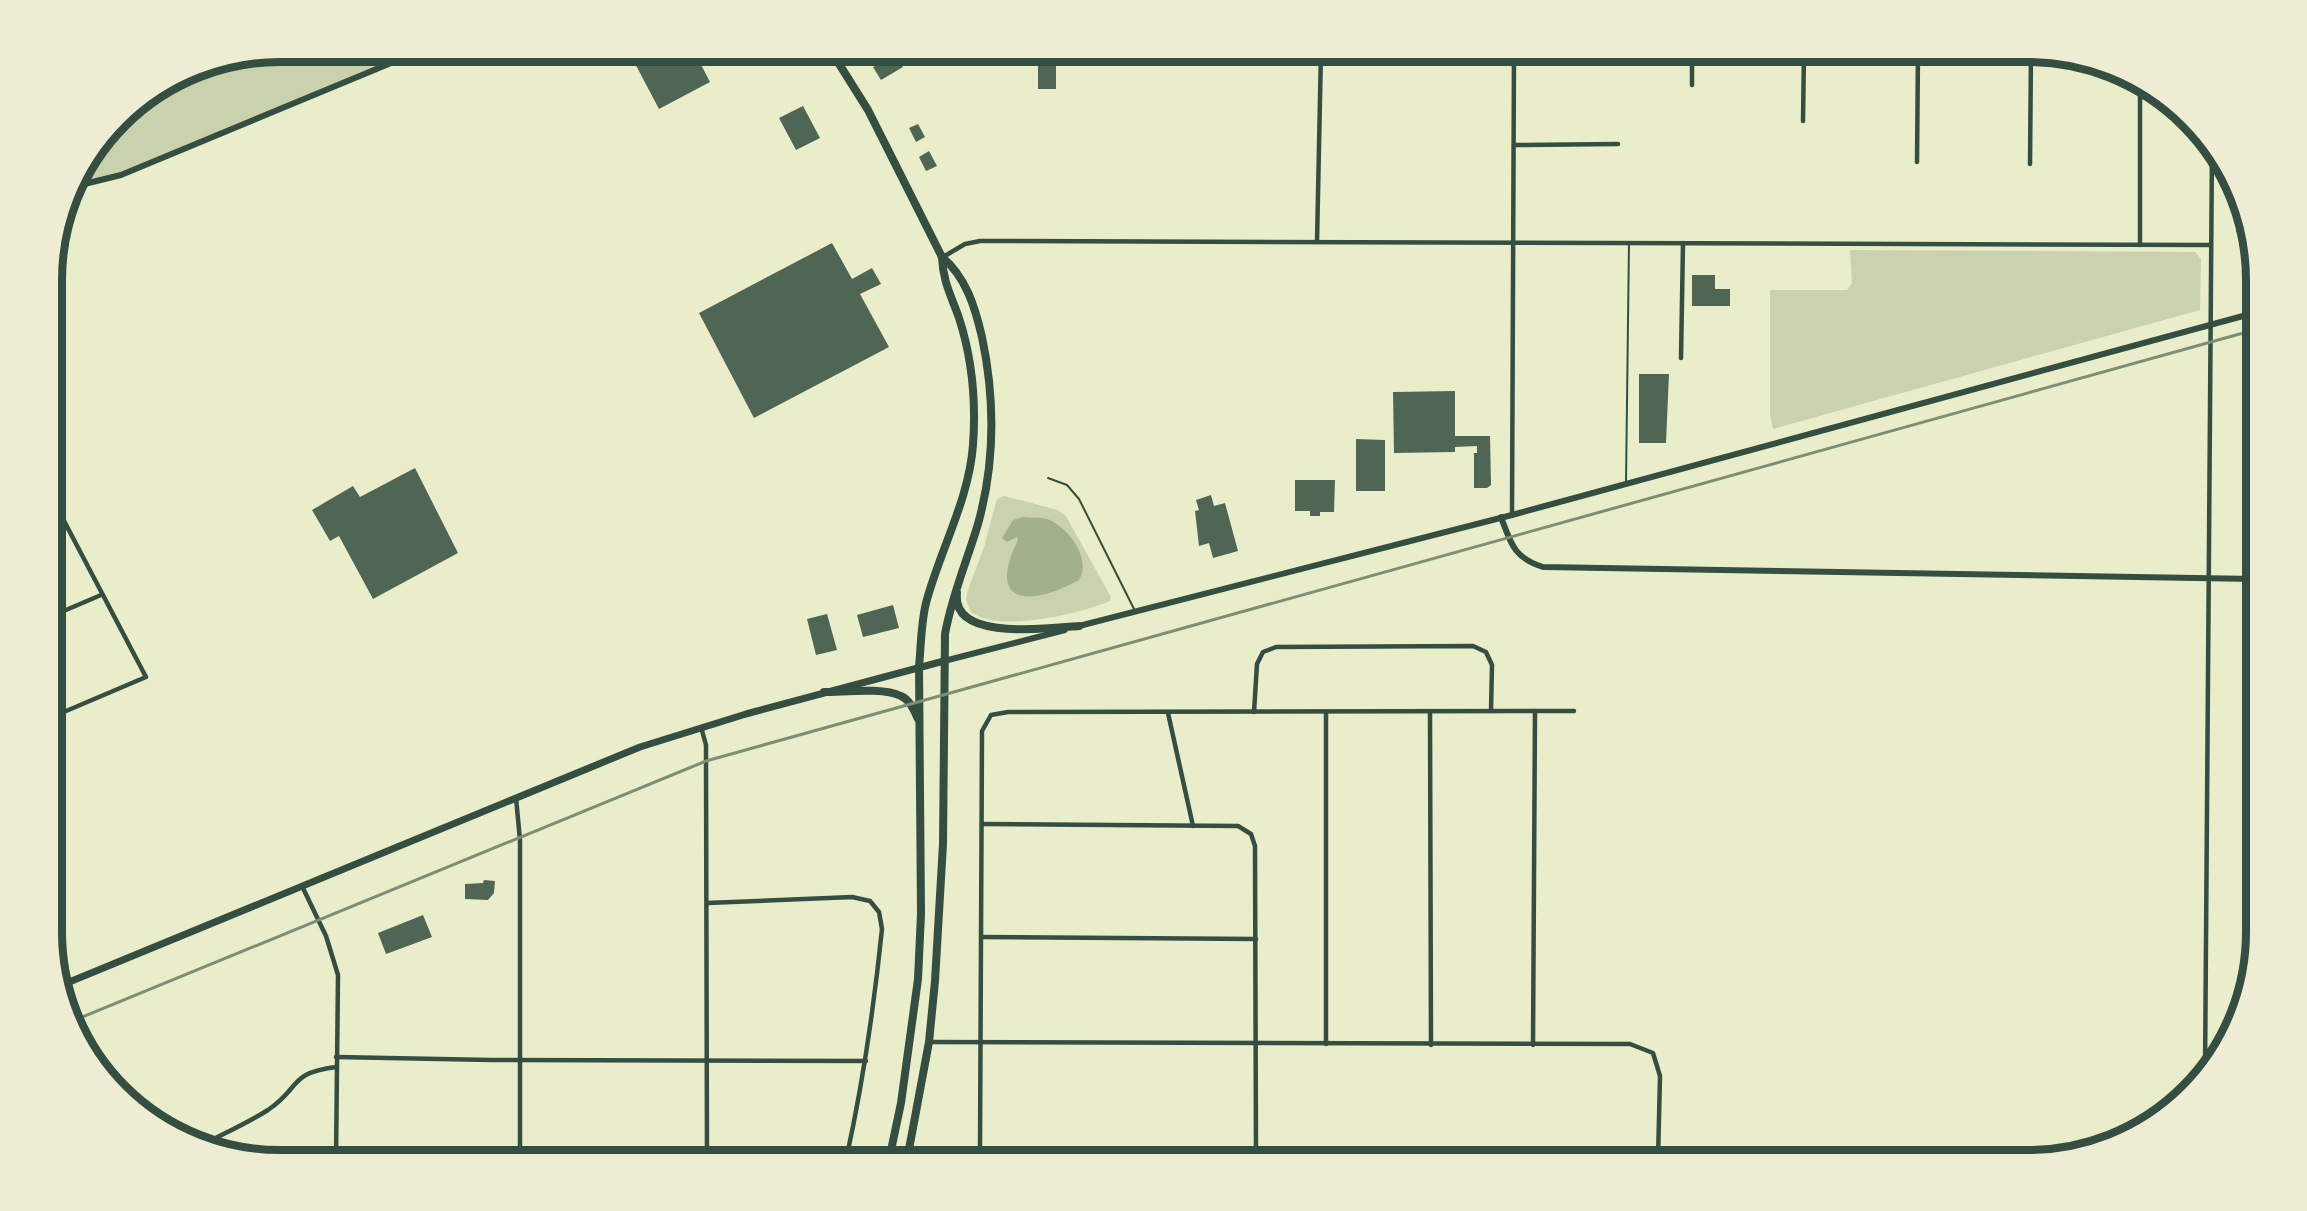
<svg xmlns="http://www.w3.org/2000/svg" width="2307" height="1211" viewBox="0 0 2307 1211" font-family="'Source Serif 4',serif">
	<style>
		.green { fill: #cad2ad }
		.water { fill: #a3b18a }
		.building { fill: #4f6655 }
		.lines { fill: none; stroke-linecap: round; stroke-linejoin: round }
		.service { stroke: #344e41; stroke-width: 2 }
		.minor { stroke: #344e41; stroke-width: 4.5 }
		.secondary { stroke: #344e41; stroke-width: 6 }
		.primary { stroke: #344e41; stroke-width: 7 }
		.trunk { stroke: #344e41; stroke-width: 8 }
		.rail { stroke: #7c8e77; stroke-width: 3 }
		.rim { fill: none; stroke: #344e41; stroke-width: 8 }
	</style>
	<rect width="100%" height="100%" fill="#e9edc9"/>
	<!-- green -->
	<g class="green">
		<polygon points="279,51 420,51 121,175 72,187 75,178 128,108 192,68"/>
		<polygon points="1850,250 2195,252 2201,259 2200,310 1773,429 1770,415 1770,290 1847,290 1852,283"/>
		<path d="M1004 496 1058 510 1066 516 1111 597 1110 601C1079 614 996 634 970 611L966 599 968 590 984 547 997 499Z"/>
	</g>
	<!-- water -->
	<path class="water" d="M1023 517C1031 518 1040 517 1047 519 1068 527 1092 558 1079 580 1032 606 985 607 1018 540L1017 537 1007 542 1002 538 1013 520Z"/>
	<!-- building -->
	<g class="building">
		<polygon points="635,51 694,51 710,82 659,109 630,54"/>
		<polygon points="989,51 1083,51 1083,54 1056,54 1056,89 1038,89 1038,54 989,54"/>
		<polygon points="897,56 903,67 881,80 873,67"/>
		<polygon points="803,106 820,138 796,150 779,118"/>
		<polygon points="918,124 925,137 916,142 909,128"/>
		<polygon points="929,151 937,166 926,171 919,157"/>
		<polygon points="2236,203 2247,232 2236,232"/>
		<polygon points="832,243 852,279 872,268 881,284 860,294 889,347 754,418 699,313"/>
		<polygon points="1692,275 1715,275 1715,289 1730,289 1730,306 1692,306"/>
		<polygon points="1639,374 1669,374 1666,443 1639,443"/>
		<polygon points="1455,391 1455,436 1490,436 1491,485 1487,488 1474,488 1474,453 1477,453 1477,446 1455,447 1455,452 1394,453 1393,392"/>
		<polygon points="1356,439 1385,440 1385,491 1356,491"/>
		<polygon points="415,468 458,553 373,599 339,536 330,541 312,510 353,486 360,497"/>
		<polygon points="1295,480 1335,480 1334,512 1320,512 1320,516 1310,516 1310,511 1295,511"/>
		<polygon points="1211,495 1214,506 1225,503 1238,551 1213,558 1209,543 1199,546 1195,511 1199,510 1196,500"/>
		<polygon points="893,605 899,628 863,637 857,615"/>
		<polygon points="827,614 837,650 816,655 807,619"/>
		<polygon points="484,880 495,881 494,893 488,900 465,899 465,884 483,883"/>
		<polygon points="423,915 432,937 386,954 378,933"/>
	</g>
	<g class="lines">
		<!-- service -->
		<g class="service">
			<polyline points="1048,478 1067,485 1079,499 1134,609"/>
			<polyline points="1626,483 1629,242"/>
		</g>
		<!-- minor -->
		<g class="minor">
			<polyline points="1625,51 1625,53"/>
			<polyline points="1692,51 1692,85"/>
			<polyline points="2140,82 2140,245"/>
			<polyline points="1803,121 1804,51"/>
			<polyline points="1514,145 1618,144"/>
			<polyline points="1917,162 1918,51"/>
			<polyline points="2030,164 2031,52"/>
			<polyline points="1317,242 1321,51"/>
			<polyline points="943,257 965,244 980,241 2211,245"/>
			<polyline points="1681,358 1683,243"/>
			<polyline points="52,498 146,677 52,717"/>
			<polyline points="1512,515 1514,51"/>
			<polyline points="52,520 61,516"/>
			<polyline points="52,616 101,595"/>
			<polyline points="1254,712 1257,664 1263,652 1276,647 1473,646 1486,652 1492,665 1491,711"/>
			<polyline points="1430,712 1431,1045"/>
			<polyline points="1168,713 1193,826"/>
			<polyline points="701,727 706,745 706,761 707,1160"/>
			<polyline points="516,798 520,840 520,1160"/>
			<polyline points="302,886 326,936 338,975 336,1160"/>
			<path d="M707 903 852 897 870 901 879 912 882 929C874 1007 863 1083 846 1160"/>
			<polyline points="981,937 1256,939"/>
			<polyline points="929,1042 1630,1044 1653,1053 1660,1076 1658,1160"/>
			<polyline points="1326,1044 1326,712"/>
			<polyline points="1533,1045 1535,711"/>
			<polyline points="336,1057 491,1060 866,1061"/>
			<polyline points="2205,1074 2212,146"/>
			<path d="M206 1143C227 1132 249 1122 268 1110 301 1088 288 1073 336 1067"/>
			<polyline points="944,1150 1256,1154 1255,846 1251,834 1238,826 982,824"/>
			<polyline points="980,1150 982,731 991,715 1008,712 1574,711"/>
		</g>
		<!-- secondary -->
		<g class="secondary">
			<polyline points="72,187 121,175 420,51"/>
			<path d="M1501 517C1511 544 1514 558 1543 567L2255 579"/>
			<polyline points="1075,627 1512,515 2254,313"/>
			<polyline points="944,661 1065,630"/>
		</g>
		<!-- primary -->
		<polyline class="primary" points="62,985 640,747 746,714 944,661"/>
		<!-- trunk -->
		<g class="trunk">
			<path d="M831 51 868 110 942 257C943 282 951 295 959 318 972 358 976 404 973 445 969 500 940 550 926 603 921 623 921 646 919 667L921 914 918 979 901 1103 889 1160"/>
			<path d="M957 593C951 642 1050 628 1079 626"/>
			<path d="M824 692C845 692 883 687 901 696 910 700 914 710 918 719"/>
			<path d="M907 1160 929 1042 935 981 943 844 945 634C952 595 967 561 978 524 995 463 995 399 982 337 975 307 966 277 942 257"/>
		</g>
		<!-- rail -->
		<polyline class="rail" points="75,1020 706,761 2254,330"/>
	</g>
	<!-- crop -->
	<path d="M0 0H2307V1211H0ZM280 62H2028A218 218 0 0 1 2246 280V932A218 218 0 0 1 2028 1150H280A218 218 0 0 1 62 932V280A218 218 0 0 1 280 62Z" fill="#eeecd3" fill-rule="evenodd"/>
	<path class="rim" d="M280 62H2028A218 218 0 0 1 2246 280V932A218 218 0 0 1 2028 1150H280A218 218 0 0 1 62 932V280A218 218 0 0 1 280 62Z"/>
</svg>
